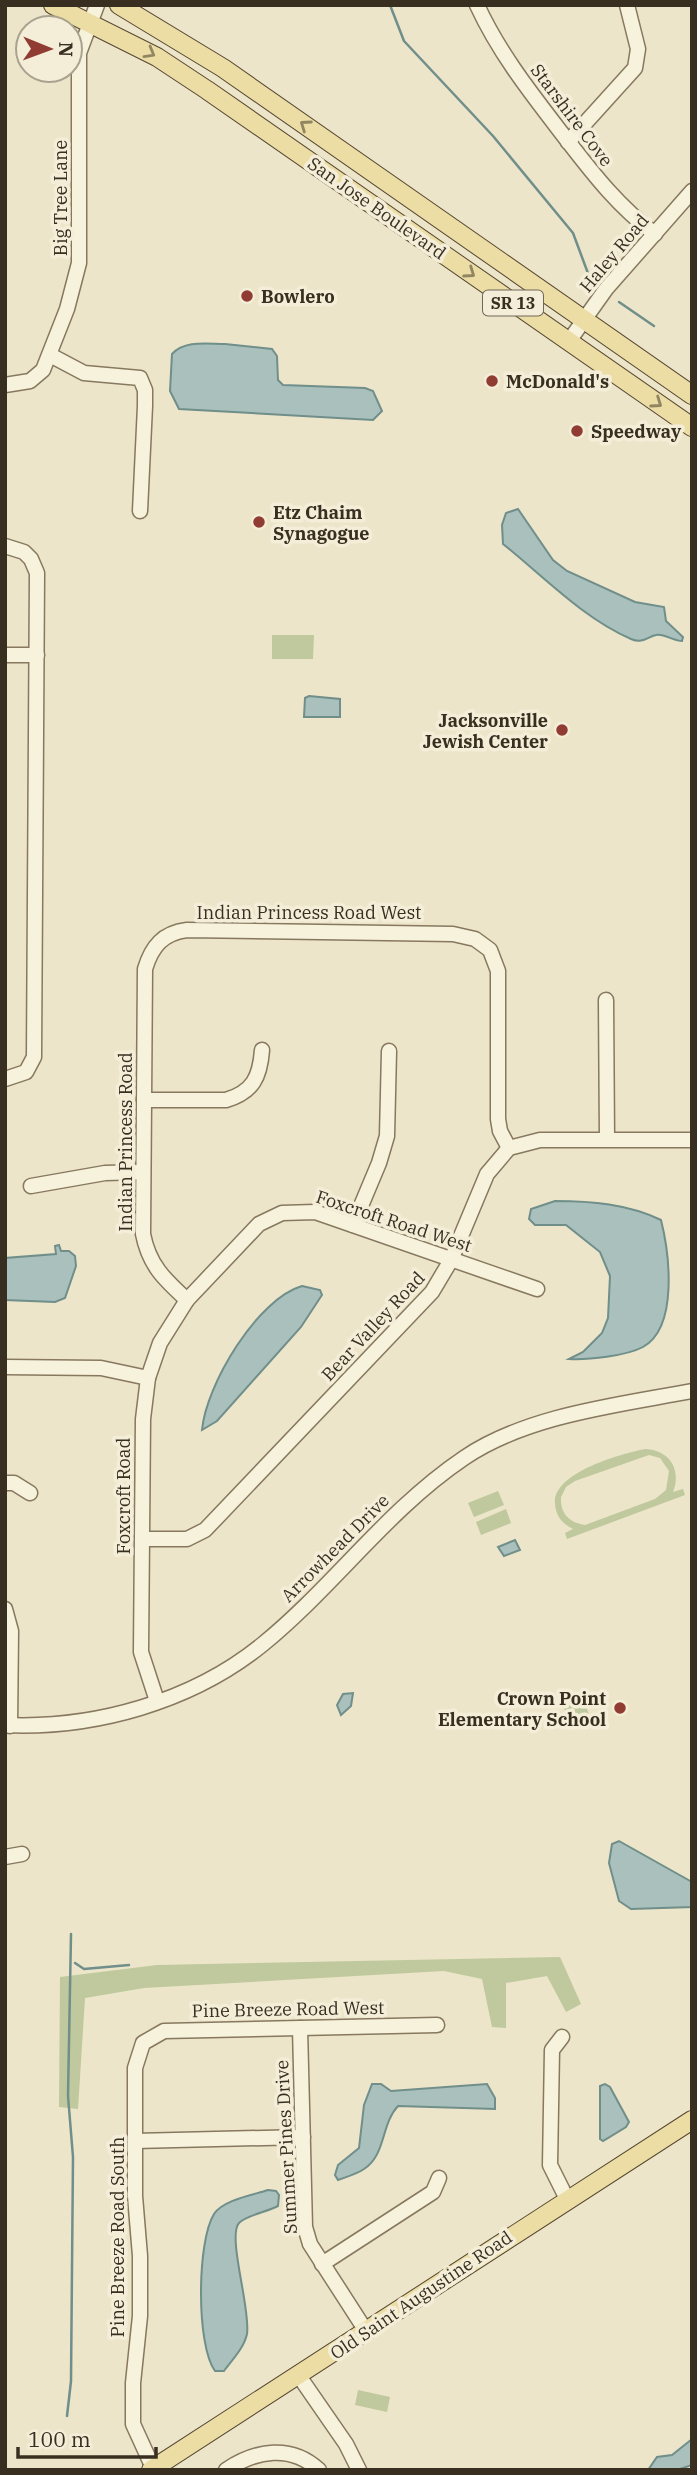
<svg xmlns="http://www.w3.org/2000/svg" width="697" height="2475" viewBox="0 0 697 2475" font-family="'IBM Plex Serif',serif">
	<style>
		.green { fill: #bfc99d; fill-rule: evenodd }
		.water { fill: #a9c0bc; stroke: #708e8a; stroke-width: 2 }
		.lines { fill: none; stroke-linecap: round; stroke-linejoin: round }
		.stream { stroke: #708e8a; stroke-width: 2.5 }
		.minor-casing { stroke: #87785f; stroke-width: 17 }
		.major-casing { stroke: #554632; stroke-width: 20 }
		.minor { stroke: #f7f2dc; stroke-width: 14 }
		.major { stroke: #ebdda4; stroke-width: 18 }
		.oneway { stroke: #928662 }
		.poi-dot { fill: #913c33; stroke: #f4eed8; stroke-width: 2.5 }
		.labels { text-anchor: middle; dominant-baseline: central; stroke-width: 7; stroke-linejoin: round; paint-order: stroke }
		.shield { fill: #f4eed8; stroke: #706858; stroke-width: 2 }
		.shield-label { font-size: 16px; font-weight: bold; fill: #382f21 }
		.street-label { font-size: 18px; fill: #382f21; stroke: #f4eed8 }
		.poi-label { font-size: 18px; font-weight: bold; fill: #382f21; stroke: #f4eed8; text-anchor: start }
	</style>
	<rect width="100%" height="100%" fill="#ece5c9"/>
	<!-- green -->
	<g class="green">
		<polygon points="272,635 314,635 313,659 272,659"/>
		<path d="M645 1449C669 1450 682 1469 673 1492L683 1489 685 1495 567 1539 565 1533 573 1529C563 1524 556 1517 555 1504 552 1473 620 1454 645 1449ZM649 1455 660 1458 669 1471 666 1490 655 1499 585 1525C569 1523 560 1513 561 1497L566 1487 575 1481Z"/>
		<polygon points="498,1491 504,1505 474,1517 468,1503"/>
		<polygon points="506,1509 511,1523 481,1535 476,1522"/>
		<polygon points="579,1696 585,1703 590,1717 576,1727 571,1726 563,1706"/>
		<polygon points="560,1957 581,2004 566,2012 547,1976 506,1983 506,2028 492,2027 482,1979 444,1971 144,1988 85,1998 78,2109 59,2107 60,1977 157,1965"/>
		<polygon points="358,2390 390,2397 387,2412 355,2405"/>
	</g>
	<!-- water -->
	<g class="water">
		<path d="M225 344 272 349 277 356 278 380 283 385 365 388 373 391 382 411 373 420 179 409 170 391 172 354C185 340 207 344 225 344Z"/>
		<path d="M518 509 553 560 567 571 635 602 664 607 666 621 683 637 682 641C674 641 663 633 656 635 647 637 643 644 631 639 584 619 543 576 503 544L502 525 506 513Z"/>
		<polygon points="309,696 340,699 340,717 304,717 305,698"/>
		<path d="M555 1201C591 1201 628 1204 661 1220 669 1252 679 1327 643 1347 626 1356 588 1360 569 1359L583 1352 602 1333 608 1318 610 1276 600 1252 566 1225H535L529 1219 531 1209Z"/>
		<polygon points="59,1245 61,1251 69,1251 75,1256 76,1266 65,1298 55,1302 5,1300 5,1258 56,1254 55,1246"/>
		<path d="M302 1286 320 1290 322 1295 301 1327 217 1421 202 1430C206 1385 257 1299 302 1286Z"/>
		<polygon points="515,1540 520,1550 504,1556 498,1547"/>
		<polygon points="353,1693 351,1706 341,1715 337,1705 343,1694"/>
		<polygon points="619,1841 692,1882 692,1907 631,1909 619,1901 609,1863 612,1844"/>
		<path d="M372 2084H381L391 2091 487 2084 495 2098V2109L398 2106C381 2124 386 2155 364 2169 357 2174 346 2177 338 2180L335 2175 338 2165 359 2148 364 2105Z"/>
		<polygon points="605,2084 610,2087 629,2122 626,2127 603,2141 600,2139 600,2086"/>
		<path d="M268 2190 276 2191 279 2195 278 2206C267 2212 247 2215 239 2223 227 2236 251 2310 247 2334 244 2348 232 2360 224 2371H215C196 2345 197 2241 214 2214 223 2200 253 2195 268 2190Z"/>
		<polygon points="692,2439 692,2465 677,2470 648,2470 657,2457 672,2455"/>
	</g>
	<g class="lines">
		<!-- stream -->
		<g class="stream">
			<polyline points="390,5 404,41 493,136 573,233 589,276 595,281"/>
			<polyline points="619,302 654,326"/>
			<polyline points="75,1963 84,1969 129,1965"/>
			<polyline points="67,2416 71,2381 73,2157 68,2096 71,1934"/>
		</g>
		<!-- minor casing -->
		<g class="minor-casing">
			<g id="minor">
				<path d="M477 5C500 55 534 97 567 140 594 175 619 207 655 234"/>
				<polyline points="568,142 635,68 638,49 627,5"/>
				<polyline points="569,341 606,289 692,191"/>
				<polyline points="50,355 84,373 140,378 145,390 145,406 140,511"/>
				<polyline points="5,385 30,381 43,370 67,309 79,263 79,53 97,5"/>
				<polyline points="5,546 24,552 31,559 37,573 34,1057 26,1072 5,1079"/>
				<polyline points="5,655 37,655"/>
				<polyline points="606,1000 607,1139"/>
				<path d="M144 1100H226C253 1092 260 1077 262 1050"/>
				<polyline points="31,1186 105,1173 143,1172"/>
				<polyline points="353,1225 379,1163 387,1136 389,1051"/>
				<path d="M187 1300C164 1279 149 1265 143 1234L145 969C152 946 163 933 187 930L453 934 475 939 490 950 498 971V1119L500 1131 509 1148"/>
				<polyline points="5,1367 101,1368 148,1378"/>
				<polyline points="5,1483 14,1483 30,1493"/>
				<polyline points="142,1539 187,1539 205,1530 432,1292 451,1260 487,1174 509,1148 540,1140 692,1140"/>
				<polyline points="5,1609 11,1631 10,1726"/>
				<polyline points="157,1701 141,1652 143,1419 148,1378 160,1343 187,1300 259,1224 282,1213 315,1212 537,1289"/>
				<path d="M5 1725C94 1729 192 1702 263 1644 334 1586 387 1510 464 1458 527 1415 619 1405 692 1391"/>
				<polyline points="5,1857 22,1854"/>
				<polyline points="300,2028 305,2227 310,2244 366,2331"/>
				<polyline points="562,2037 552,2050 550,2165 567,2199"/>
				<polyline points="135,2141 303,2137"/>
				<polyline points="322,2264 433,2192 439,2178"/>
				<polyline points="299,2376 346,2444 359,2470"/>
				<polyline points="154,2470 133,2424 133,2383 140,2316 140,2256 135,2196 135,2068 143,2043 164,2031 437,2025"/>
				<path d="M226 2470C256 2450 291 2444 319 2470"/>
			</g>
		</g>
		<!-- major casing -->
		<g class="major-casing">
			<g id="major">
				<polyline points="53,5 157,57 207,90 692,427"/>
				<polyline points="119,5 223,68 692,395"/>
				<polyline points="151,2470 692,2120"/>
			</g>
		</g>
		<!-- minor -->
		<use href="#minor" class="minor"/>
		<!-- major -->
		<use href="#major" class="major"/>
	</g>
	<!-- one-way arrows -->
	<defs><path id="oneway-chevron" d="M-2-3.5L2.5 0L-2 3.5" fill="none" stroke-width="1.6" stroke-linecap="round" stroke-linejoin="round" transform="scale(1.75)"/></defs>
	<g class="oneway">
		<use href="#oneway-chevron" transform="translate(150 53) rotate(30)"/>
		<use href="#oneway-chevron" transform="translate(305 125) rotate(-145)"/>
		<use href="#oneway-chevron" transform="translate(470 273) rotate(35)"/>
		<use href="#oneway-chevron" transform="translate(657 403) rotate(35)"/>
	</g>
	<!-- markers -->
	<g class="poi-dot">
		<circle cx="247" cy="296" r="7"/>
		<circle cx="492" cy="381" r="7"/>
		<circle cx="577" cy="431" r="7"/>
		<circle cx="259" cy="522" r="7"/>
		<circle cx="562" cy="730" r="7"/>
		<circle cx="620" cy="1708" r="7"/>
	</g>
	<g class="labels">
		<!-- shield labels -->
		<rect class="shield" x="483" y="290.5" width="60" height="25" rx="5"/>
		<g class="shield-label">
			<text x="513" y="303">SR 13</text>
		</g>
		<!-- street labels -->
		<g class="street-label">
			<text transform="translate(572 115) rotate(53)">Starshire Cove</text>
			<text transform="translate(60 198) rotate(-90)">Big Tree Lane</text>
			<text transform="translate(377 208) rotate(35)">San Jose Boulevard</text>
			<text transform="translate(614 253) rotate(-50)">Haley Road</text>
			<text x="309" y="912">Indian Princess Road West</text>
			<text transform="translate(125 1142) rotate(-90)">Indian Princess Road</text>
			<text transform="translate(394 1221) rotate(18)">Foxcroft Road West</text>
			<text transform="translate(373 1326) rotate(-47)">Bear Valley Road</text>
			<text transform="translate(123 1496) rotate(-90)">Foxcroft Road</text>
			<text transform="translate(335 1548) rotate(-45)">Arrowhead Drive</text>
			<text transform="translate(288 2009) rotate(-1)">Pine Breeze Road West</text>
			<text transform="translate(286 2147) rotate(-93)">Summer Pines Drive</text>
			<text transform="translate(117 2237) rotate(-90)">Pine Breeze Road South</text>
			<text transform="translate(421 2295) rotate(-34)">Old Saint Augustine Road</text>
		</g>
		<!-- poi labels -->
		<g class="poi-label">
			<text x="261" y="296">Bowlero</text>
			<text x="506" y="381">McDonald's</text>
			<text x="591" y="431">Speedway</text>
			<text x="273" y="512">Etz Chaim<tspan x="273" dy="21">Synagogue</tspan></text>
			<text x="548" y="720" text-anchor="end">Jacksonville<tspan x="548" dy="21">Jewish Center</tspan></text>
			<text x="606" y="1698" text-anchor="end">Crown Point<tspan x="606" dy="21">Elementary School</tspan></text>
		</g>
	</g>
	<!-- border -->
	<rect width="697" height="2475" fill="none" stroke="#382f21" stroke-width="14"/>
	<!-- north arrow -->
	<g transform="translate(49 49) rotate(91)"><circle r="33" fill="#f4eed8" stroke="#a9a28f" stroke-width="2"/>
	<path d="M0-5L12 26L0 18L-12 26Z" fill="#913c33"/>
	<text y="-10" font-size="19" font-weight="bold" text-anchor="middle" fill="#382f21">N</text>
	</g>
	<!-- scale -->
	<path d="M18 2447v10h138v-10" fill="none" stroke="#382f21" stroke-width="3.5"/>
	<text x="28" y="2447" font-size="21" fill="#382f21" stroke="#f4eed8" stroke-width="5" paint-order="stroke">100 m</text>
</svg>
